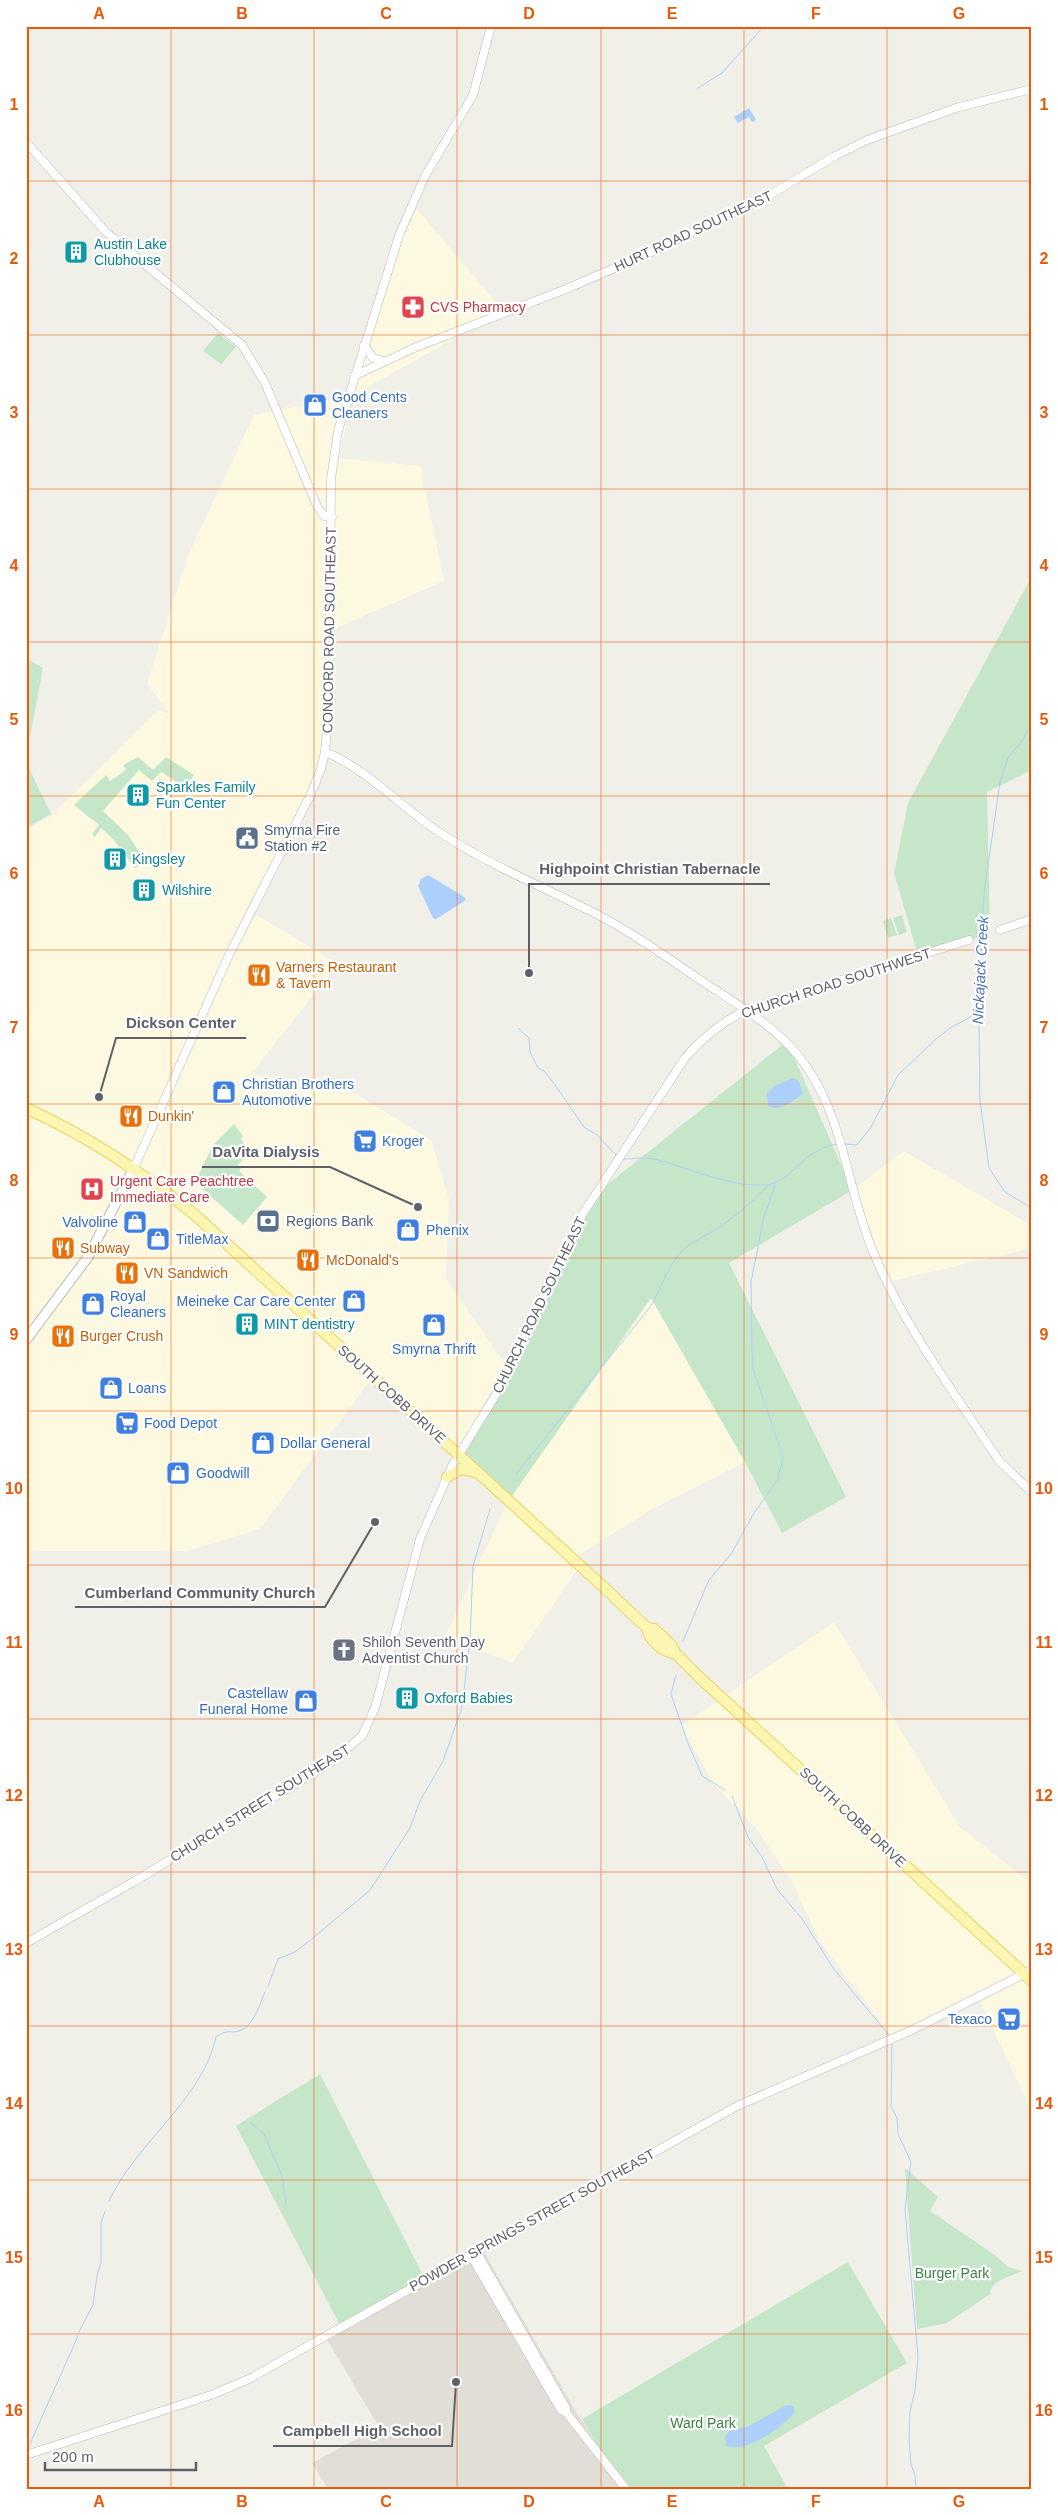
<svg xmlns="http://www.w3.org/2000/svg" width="1058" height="2515" viewBox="0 0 1058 2515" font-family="Helvetica,sans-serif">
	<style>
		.commercial { fill: #fcf9e0 }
		.education { fill: #e0ded6 }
		.green { fill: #c6e6ca }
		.water { fill: #add0fa }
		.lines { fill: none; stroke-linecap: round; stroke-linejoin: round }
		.stream { stroke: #add0fa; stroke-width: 1 }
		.tertiary-casing { stroke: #b7b9bd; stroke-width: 9 }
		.secondary-casing { stroke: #b9bac0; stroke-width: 11 }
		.primary-casing { stroke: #ead467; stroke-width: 12 }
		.tertiary { stroke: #fff; stroke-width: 8 }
		.secondary { stroke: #fff; stroke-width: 9 }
		.primary { stroke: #fbf7b2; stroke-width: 10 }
		.grid { fill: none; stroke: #e8590c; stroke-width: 1; stroke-opacity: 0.55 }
		.labels { text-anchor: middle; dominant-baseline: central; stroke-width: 4.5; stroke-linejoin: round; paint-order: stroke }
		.street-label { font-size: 14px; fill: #5f6167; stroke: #fff }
		.culture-label { font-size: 14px; fill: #0d838f; stroke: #fff; text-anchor: start }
		.health-label { font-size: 14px; fill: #be3a42; stroke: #fff; text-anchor: start }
		.shop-label { font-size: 14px; fill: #366cbe; stroke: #fff; text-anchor: start }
		.service-label { font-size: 14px; fill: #4e5e75; stroke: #fff; text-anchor: start }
		.food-label { font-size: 14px; fill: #c56008; stroke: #fff; text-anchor: start }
		.worship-label { font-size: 14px; fill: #5b616d; stroke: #fff; text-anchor: start }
		.park-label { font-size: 14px; fill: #3a8246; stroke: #fff }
		.water-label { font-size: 15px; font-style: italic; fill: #4d74b5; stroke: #fff }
		.leader { fill: none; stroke: #5f6167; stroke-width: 2 }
		.callout-dot { fill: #5f6167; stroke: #fff; stroke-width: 2 }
		.callout-label { font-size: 15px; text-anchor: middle; font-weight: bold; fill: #5f6167; stroke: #fff; stroke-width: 4.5; stroke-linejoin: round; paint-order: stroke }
		.neatline { fill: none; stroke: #e8590c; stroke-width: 2 }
		.grid-label { font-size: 16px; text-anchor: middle; font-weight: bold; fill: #e8590c }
	</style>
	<rect width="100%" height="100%" fill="#f0efe8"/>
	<!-- commercial -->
	<g class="commercial">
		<polygon points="417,209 503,311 352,396 339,458 420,466 444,581 329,631 329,756 305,806 247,909 338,964 251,1074 354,1093 431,1140 449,1199 446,1279 508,1368 484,1405 455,1458 372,1378 260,1529 187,1551 26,1551 26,830 52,815 158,710 169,714 147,683 190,551 254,415 352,396 393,255"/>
		<polygon points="904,1151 1032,1226 1032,1248 888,1282 849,1192"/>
		<polygon points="651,1298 745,1462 651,1510 572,1559 579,1567 513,1663 445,1637 507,1503"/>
		<polygon points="834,1622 960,1827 1032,1884 1032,2105 1028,2103 978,1998 893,2038 820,1942 792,1882 756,1828 715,1786 681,1726"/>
	</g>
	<!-- education -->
	<polygon class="education" points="481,2247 574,2408 625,2489 328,2489 312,2463 379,2427 326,2338"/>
	<!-- green -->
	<g class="green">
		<polygon points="218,333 236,347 221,364 203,351"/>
		<polygon points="1032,576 1032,770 987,792 990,933 919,959 894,873 908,803"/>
		<polygon points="26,658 43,668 26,757"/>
		<polygon points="138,757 153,770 166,757 194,775 185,787 161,772 152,781 139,770 103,811 128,835 146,862 135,868 113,839 101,828 95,837 92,834 99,825 74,805 106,775 110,781 126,770 123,765"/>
		<polygon points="26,762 51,814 26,828"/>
		<polygon points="902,915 907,932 899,935 893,918"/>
		<polygon points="891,918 897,935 888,938 883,921"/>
		<polygon points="787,1041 849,1183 849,1192 729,1263 846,1497 782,1533 745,1462 651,1298 507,1503 455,1458 484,1405 508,1368 567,1245 603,1188"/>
		<polygon points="234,1124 243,1136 241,1140 251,1150 238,1165 241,1168 239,1171 267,1197 243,1225 195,1182 213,1145"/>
		<polygon points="320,2074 425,2279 342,2329 236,2126"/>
		<path d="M905 2168 938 2197 930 2211 995 2255 1008 2267 1022 2271C1012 2276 990 2281 990 2294L947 2323 917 2329Z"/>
		<polygon points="848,2262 907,2363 764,2446 788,2489 625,2489 615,2475 582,2419"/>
	</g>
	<!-- water -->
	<g class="water">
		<polygon points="749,108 756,120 752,122 749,117 738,123 734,117"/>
		<polygon points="428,875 463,896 466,900 436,919 433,918 418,886 421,879"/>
		<path d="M793 1078 799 1081 803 1094C793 1100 780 1113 768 1106L767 1094 774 1086Z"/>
		<path d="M787 2405 793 2406 795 2412C781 2428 748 2453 726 2446L725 2436 730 2430 749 2426Z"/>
	</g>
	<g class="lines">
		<!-- stream -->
		<g class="stream">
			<polyline points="698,88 722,73 764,26"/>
			<polyline points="1032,721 1023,740 1008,758 1000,782 984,894 976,1016 979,1028 980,1101 989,1168 1005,1192 1032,1208"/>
			<polyline points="518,1028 529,1038 530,1052 538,1068 544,1071 553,1082 584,1127 597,1135 616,1155"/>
			<polyline points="845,1144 857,1145 871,1127 898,1075 936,1039 950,1028 976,1014"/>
			<path d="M623 1159C633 1159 644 1157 654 1159 691 1168 727 1187 766 1185 790 1184 805 1146 839 1144"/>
			<path d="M517 1473 650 1307C661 1290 666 1269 680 1253 691 1242 705 1236 718 1228 737 1216 753 1200 769 1185"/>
			<polyline points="683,1641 709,1580 731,1554 754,1513 778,1479 783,1457 753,1368 752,1350 751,1282 764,1217 775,1186 774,1184"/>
			<polyline points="676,1675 671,1694 688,1743 702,1776 725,1790"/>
			<polyline points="732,1796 748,1837 762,1857 777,1889 803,1920 833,1968 888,2034"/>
			<polyline points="268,1986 278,1959 295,1952 313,1938 370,1890 410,1828 420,1801 443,1761 462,1707 470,1640 473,1566 490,1509"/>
			<polyline points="892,2044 891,2106 897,2118 898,2134 911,2162 905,2209 918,2357 915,2391 910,2411 909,2439 911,2465 915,2475 916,2489"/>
			<polyline points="251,2123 264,2134 282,2176 286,2204"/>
			<path d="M109 2201C135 2144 203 2099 216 2037 229 2028 228 2034 239 2031 253 2027 260 2004 265 1992"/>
			<polyline points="79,2332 93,2305 97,2276 101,2262 101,2223 105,2211"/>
			<polyline points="30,2444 78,2336"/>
		</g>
		<!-- tertiary casing -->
		<g class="tertiary-casing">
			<g id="tertiary">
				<polyline points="26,142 106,232 242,345 265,383 317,506 324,516 332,517"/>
				<polyline points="364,345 373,358 384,361"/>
				<polyline points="354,376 414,348 566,289 656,250 768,196 835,156 867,140 959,107 1032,89"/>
				<path d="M325 752C365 767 407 813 445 836 494 867 550 890 602 917 640 937 673 962 708 985 746 1010 783 1031 808 1069 844 1122 848 1191 872 1249 901 1321 949 1385 991 1449L1000 1462 1032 1492"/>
				<polyline points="1000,930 1032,919"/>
				<polyline points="134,1168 229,955 310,796 321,769 325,752 329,705 331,479 338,431 400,233 425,176 473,95 491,26"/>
				<path d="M26 1943 135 1881 330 1763 362 1736 375 1708 420 1539 452 1466 503 1383 582 1215 685 1058C702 1038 722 1022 746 1010L969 940"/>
				<polyline points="476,2251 566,2408 565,2411 626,2489"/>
				<polyline points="470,2254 561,2410 565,2411"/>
				<polyline points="26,2455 211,2395 249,2379 737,2106 912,2030 1032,1970"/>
			</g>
		</g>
		<!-- secondary casing -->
		<g class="secondary-casing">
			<polyline id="secondary" points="26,1340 88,1257 134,1168"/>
		</g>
		<!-- primary casing -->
		<g class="primary-casing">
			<g id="primary">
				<path d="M26 1108C87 1136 142 1172 194 1214L597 1581 647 1628C649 1640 663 1652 675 1653"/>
				<polyline points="447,1477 461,1469 478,1473"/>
				<polyline points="647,1628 654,1629 664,1638 672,1646 675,1653 699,1677 1032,1981"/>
			</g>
		</g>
		<!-- tertiary -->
		<use href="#tertiary" class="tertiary"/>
		<!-- secondary -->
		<use href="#secondary" class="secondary"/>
		<!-- primary -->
		<use href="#primary" class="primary"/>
	</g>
	<!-- grid -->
	<path class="grid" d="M171 26V2489M314 26V2489M457 26V2489M601 26V2489M744 26V2489M887 26V2489M26 181H1032M26 335H1032M26 489H1032M26 642H1032M26 796H1032M26 950H1032M26 1104H1032M26 1258H1032M26 1411H1032M26 1565H1032M26 1719H1032M26 1872H1032M26 2026H1032M26 2180H1032M26 2334H1032"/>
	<!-- icons -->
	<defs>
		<g id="building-square" transform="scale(1.25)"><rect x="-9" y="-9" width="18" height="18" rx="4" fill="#0f9aa8" stroke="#fff"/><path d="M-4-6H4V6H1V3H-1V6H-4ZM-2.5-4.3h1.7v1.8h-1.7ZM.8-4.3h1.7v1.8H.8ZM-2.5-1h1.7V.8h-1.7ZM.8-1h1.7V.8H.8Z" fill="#fff"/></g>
		<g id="pharmacy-square" transform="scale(1.25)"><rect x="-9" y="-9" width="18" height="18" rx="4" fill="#e0444e" stroke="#fff"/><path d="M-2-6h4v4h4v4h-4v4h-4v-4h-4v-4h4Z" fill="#fff"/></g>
		<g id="shop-square" transform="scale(1.25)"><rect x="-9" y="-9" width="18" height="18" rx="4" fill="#3f7fe0" stroke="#fff"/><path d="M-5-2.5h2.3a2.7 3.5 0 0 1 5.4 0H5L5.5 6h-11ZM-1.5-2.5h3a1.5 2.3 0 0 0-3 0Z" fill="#fff"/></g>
		<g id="civic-square" transform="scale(1.25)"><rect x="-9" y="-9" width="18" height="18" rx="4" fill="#5c6f8a" stroke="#fff"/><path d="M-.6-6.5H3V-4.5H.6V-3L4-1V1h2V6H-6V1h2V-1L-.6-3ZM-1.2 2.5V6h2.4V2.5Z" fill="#fff"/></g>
		<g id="restaurant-square" transform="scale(1.25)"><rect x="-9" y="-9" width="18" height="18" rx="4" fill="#e8710a" stroke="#fff"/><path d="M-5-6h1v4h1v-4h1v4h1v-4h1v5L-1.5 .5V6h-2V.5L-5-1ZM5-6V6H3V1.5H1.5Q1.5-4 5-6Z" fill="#fff"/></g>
		<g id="supermarket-square" transform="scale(1.25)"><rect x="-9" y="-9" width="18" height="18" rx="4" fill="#3f7fe0" stroke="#fff"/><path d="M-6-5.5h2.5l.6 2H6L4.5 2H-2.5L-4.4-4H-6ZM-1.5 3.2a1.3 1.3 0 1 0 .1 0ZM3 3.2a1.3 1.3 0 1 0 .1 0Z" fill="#fff"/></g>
		<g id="hospital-square" transform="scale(1.25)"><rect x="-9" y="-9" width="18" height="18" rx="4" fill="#e0444e" stroke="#fff"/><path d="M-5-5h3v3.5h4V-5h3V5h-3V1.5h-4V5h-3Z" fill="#fff"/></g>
		<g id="bank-square" transform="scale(1.25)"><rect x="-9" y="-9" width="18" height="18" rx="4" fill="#5c6f8a" stroke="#fff"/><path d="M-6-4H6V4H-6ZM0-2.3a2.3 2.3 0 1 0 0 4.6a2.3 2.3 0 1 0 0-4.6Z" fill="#fff"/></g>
		<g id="church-square" transform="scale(1.25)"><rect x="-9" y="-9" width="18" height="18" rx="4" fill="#6b7280" stroke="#fff"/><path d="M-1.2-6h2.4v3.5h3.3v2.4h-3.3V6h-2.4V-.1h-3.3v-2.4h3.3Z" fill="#fff"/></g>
	</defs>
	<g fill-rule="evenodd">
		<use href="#building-square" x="76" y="252"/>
		<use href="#pharmacy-square" x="413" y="307"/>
		<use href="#shop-square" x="315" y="405"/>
		<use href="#building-square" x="138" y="795"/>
		<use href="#civic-square" x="247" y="838"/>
		<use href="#building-square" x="115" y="859"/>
		<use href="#building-square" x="144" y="890"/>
		<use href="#restaurant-square" x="259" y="975"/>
		<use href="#shop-square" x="224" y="1092"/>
		<use href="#restaurant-square" x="131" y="1116"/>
		<use href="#supermarket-square" x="365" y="1141"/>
		<use href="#hospital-square" x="92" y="1189"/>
		<use href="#bank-square" x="268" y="1221"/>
		<use href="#shop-square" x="135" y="1222"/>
		<use href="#shop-square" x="408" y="1230"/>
		<use href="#shop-square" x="158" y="1239"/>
		<use href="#restaurant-square" x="63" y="1248"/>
		<use href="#restaurant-square" x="308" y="1260"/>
		<use href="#restaurant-square" x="127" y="1273"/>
		<use href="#shop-square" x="354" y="1301"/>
		<use href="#shop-square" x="93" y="1304"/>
		<use href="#building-square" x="247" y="1324"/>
		<use href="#shop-square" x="434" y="1325"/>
		<use href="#restaurant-square" x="63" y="1336"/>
		<use href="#shop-square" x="111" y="1388"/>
		<use href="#supermarket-square" x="127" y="1423"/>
		<use href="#shop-square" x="263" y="1443"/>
		<use href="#shop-square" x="178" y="1473"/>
		<use href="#church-square" x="344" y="1650"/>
		<use href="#building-square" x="407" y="1698"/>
		<use href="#shop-square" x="306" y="1701"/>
		<use href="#supermarket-square" x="1009" y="2019"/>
	</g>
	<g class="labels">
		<!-- street labels -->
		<g class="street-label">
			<text transform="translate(693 231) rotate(-25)">HURT ROAD SOUTHEAST</text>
			<text transform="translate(329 630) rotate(-89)">CONCORD ROAD SOUTHEAST</text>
			<text transform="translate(836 983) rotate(-18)">CHURCH ROAD SOUTHWEST</text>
			<text transform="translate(539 1305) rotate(-64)">CHURCH ROAD SOUTHEAST</text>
			<text transform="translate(392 1394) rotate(42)">SOUTH COBB DRIVE</text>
			<text transform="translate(260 1803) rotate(-32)">CHURCH STREET SOUTHEAST</text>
			<text transform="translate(853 1817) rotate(43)">SOUTH COBB DRIVE</text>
			<text transform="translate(532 2220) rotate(-29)">POWDER SPRINGS STREET SOUTHEAST</text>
		</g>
		<!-- culture labels -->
		<g class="culture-label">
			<text x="94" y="244">Austin Lake<tspan x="94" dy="16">Clubhouse</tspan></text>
			<text x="156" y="787">Sparkles Family<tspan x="156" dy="16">Fun Center</tspan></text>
			<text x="132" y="859">Kingsley</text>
			<text x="162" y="890">Wilshire</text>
			<text x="264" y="1324">MINT dentistry</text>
			<text x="424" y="1698">Oxford Babies</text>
		</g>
		<!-- health labels -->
		<g class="health-label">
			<text x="430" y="307">CVS Pharmacy</text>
			<text x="110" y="1181">Urgent Care Peachtree<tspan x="110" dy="16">Immediate Care</tspan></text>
		</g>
		<!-- shop labels -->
		<g class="shop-label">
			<text x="332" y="397">Good Cents<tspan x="332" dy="16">Cleaners</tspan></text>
			<text x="242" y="1084">Christian Brothers<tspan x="242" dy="16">Automotive</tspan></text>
			<text x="382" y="1141">Kroger</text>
			<text x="118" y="1222" text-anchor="end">Valvoline</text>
			<text x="426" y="1230">Phenix</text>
			<text x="176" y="1239">TitleMax</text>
			<text x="110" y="1296">Royal<tspan x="110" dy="16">Cleaners</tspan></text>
			<text x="336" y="1301" text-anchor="end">Meineke Car Care Center</text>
			<text x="434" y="1349" text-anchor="middle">Smyrna Thrift</text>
			<text x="128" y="1388">Loans</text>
			<text x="144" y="1423">Food Depot</text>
			<text x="280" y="1443">Dollar General</text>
			<text x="196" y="1473">Goodwill</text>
			<text x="288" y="1693" text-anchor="end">Castellaw<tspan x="288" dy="16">Funeral Home</tspan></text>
			<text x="992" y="2019" text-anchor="end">Texaco</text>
		</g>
		<!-- service labels -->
		<g class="service-label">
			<text x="264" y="830">Smyrna Fire<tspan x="264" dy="16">Station #2</tspan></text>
			<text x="286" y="1221">Regions Bank</text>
		</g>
		<!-- food labels -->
		<g class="food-label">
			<text x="276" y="967">Varners Restaurant<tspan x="276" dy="16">&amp; Tavern</tspan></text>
			<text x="148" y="1116">Dunkin'</text>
			<text x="80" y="1248">Subway</text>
			<text x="326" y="1260">McDonald's</text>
			<text x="144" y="1273">VN Sandwich</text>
			<text x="80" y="1336">Burger Crush</text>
		</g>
		<!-- worship labels -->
		<g class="worship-label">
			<text x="362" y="1642">Shiloh Seventh Day<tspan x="362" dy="16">Adventist Church</tspan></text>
		</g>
		<!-- park labels -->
		<g class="park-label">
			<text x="952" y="2273">Burger Park</text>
			<text x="703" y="2423">Ward Park</text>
		</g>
		<!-- water labels -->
		<g class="water-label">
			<text transform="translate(980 970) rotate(-87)">Nickajack Creek</text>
		</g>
	</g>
	<!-- callouts -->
	<path class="leader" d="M529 973L529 884H770M99 1097L116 1038H246M418 1207L330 1167H202M375 1522L325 1607H75M456 2382L452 2446H273"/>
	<g class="callout-dot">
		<circle cx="529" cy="973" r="5"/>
		<circle cx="99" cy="1097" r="5"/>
		<circle cx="418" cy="1207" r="5"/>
		<circle cx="375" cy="1522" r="5"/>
		<circle cx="456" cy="2382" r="5"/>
	</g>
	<g class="callout-label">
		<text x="650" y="874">Highpoint Christian Tabernacle</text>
		<text x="181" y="1028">Dickson Center</text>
		<text x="266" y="1157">DaVita Dialysis</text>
		<text x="200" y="1598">Cumberland Community Church</text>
		<text x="362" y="2436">Campbell High School</text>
	</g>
	<!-- border -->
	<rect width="1058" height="2515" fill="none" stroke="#ffffff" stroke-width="55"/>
	<!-- scale -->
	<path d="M45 2462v8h151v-8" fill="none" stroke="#5f6167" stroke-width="2.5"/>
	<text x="52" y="2462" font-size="15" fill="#5f6167" stroke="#ffffff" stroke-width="4" paint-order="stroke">200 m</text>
	<rect x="28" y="28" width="1002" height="2460" class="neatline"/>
	<g class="grid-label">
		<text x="99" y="19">A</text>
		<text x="242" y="19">B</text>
		<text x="386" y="19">C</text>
		<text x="529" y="19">D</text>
		<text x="672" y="19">E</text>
		<text x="816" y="19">F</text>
		<text x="959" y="19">G</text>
		<text x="14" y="110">1</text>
		<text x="1044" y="110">1</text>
		<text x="14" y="264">2</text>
		<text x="1044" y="264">2</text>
		<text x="14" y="418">3</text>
		<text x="1044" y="418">3</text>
		<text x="14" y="571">4</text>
		<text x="1044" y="571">4</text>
		<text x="14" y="725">5</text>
		<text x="1044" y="725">5</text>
		<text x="14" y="879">6</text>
		<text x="1044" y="879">6</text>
		<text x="14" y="1033">7</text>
		<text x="1044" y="1033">7</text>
		<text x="14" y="1186">8</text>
		<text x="1044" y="1186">8</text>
		<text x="14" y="1340">9</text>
		<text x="1044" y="1340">9</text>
		<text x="14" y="1494">10</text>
		<text x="1044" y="1494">10</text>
		<text x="14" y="1648">11</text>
		<text x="1044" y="1648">11</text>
		<text x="14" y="1801">12</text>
		<text x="1044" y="1801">12</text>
		<text x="14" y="1955">13</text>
		<text x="1044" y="1955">13</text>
		<text x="14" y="2109">14</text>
		<text x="1044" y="2109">14</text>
		<text x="14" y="2263">15</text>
		<text x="1044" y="2263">15</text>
		<text x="14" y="2416">16</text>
		<text x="1044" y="2416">16</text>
		<text x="99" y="2507">A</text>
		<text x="242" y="2507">B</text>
		<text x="386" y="2507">C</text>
		<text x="529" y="2507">D</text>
		<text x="672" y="2507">E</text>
		<text x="816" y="2507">F</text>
		<text x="959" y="2507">G</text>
	</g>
</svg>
